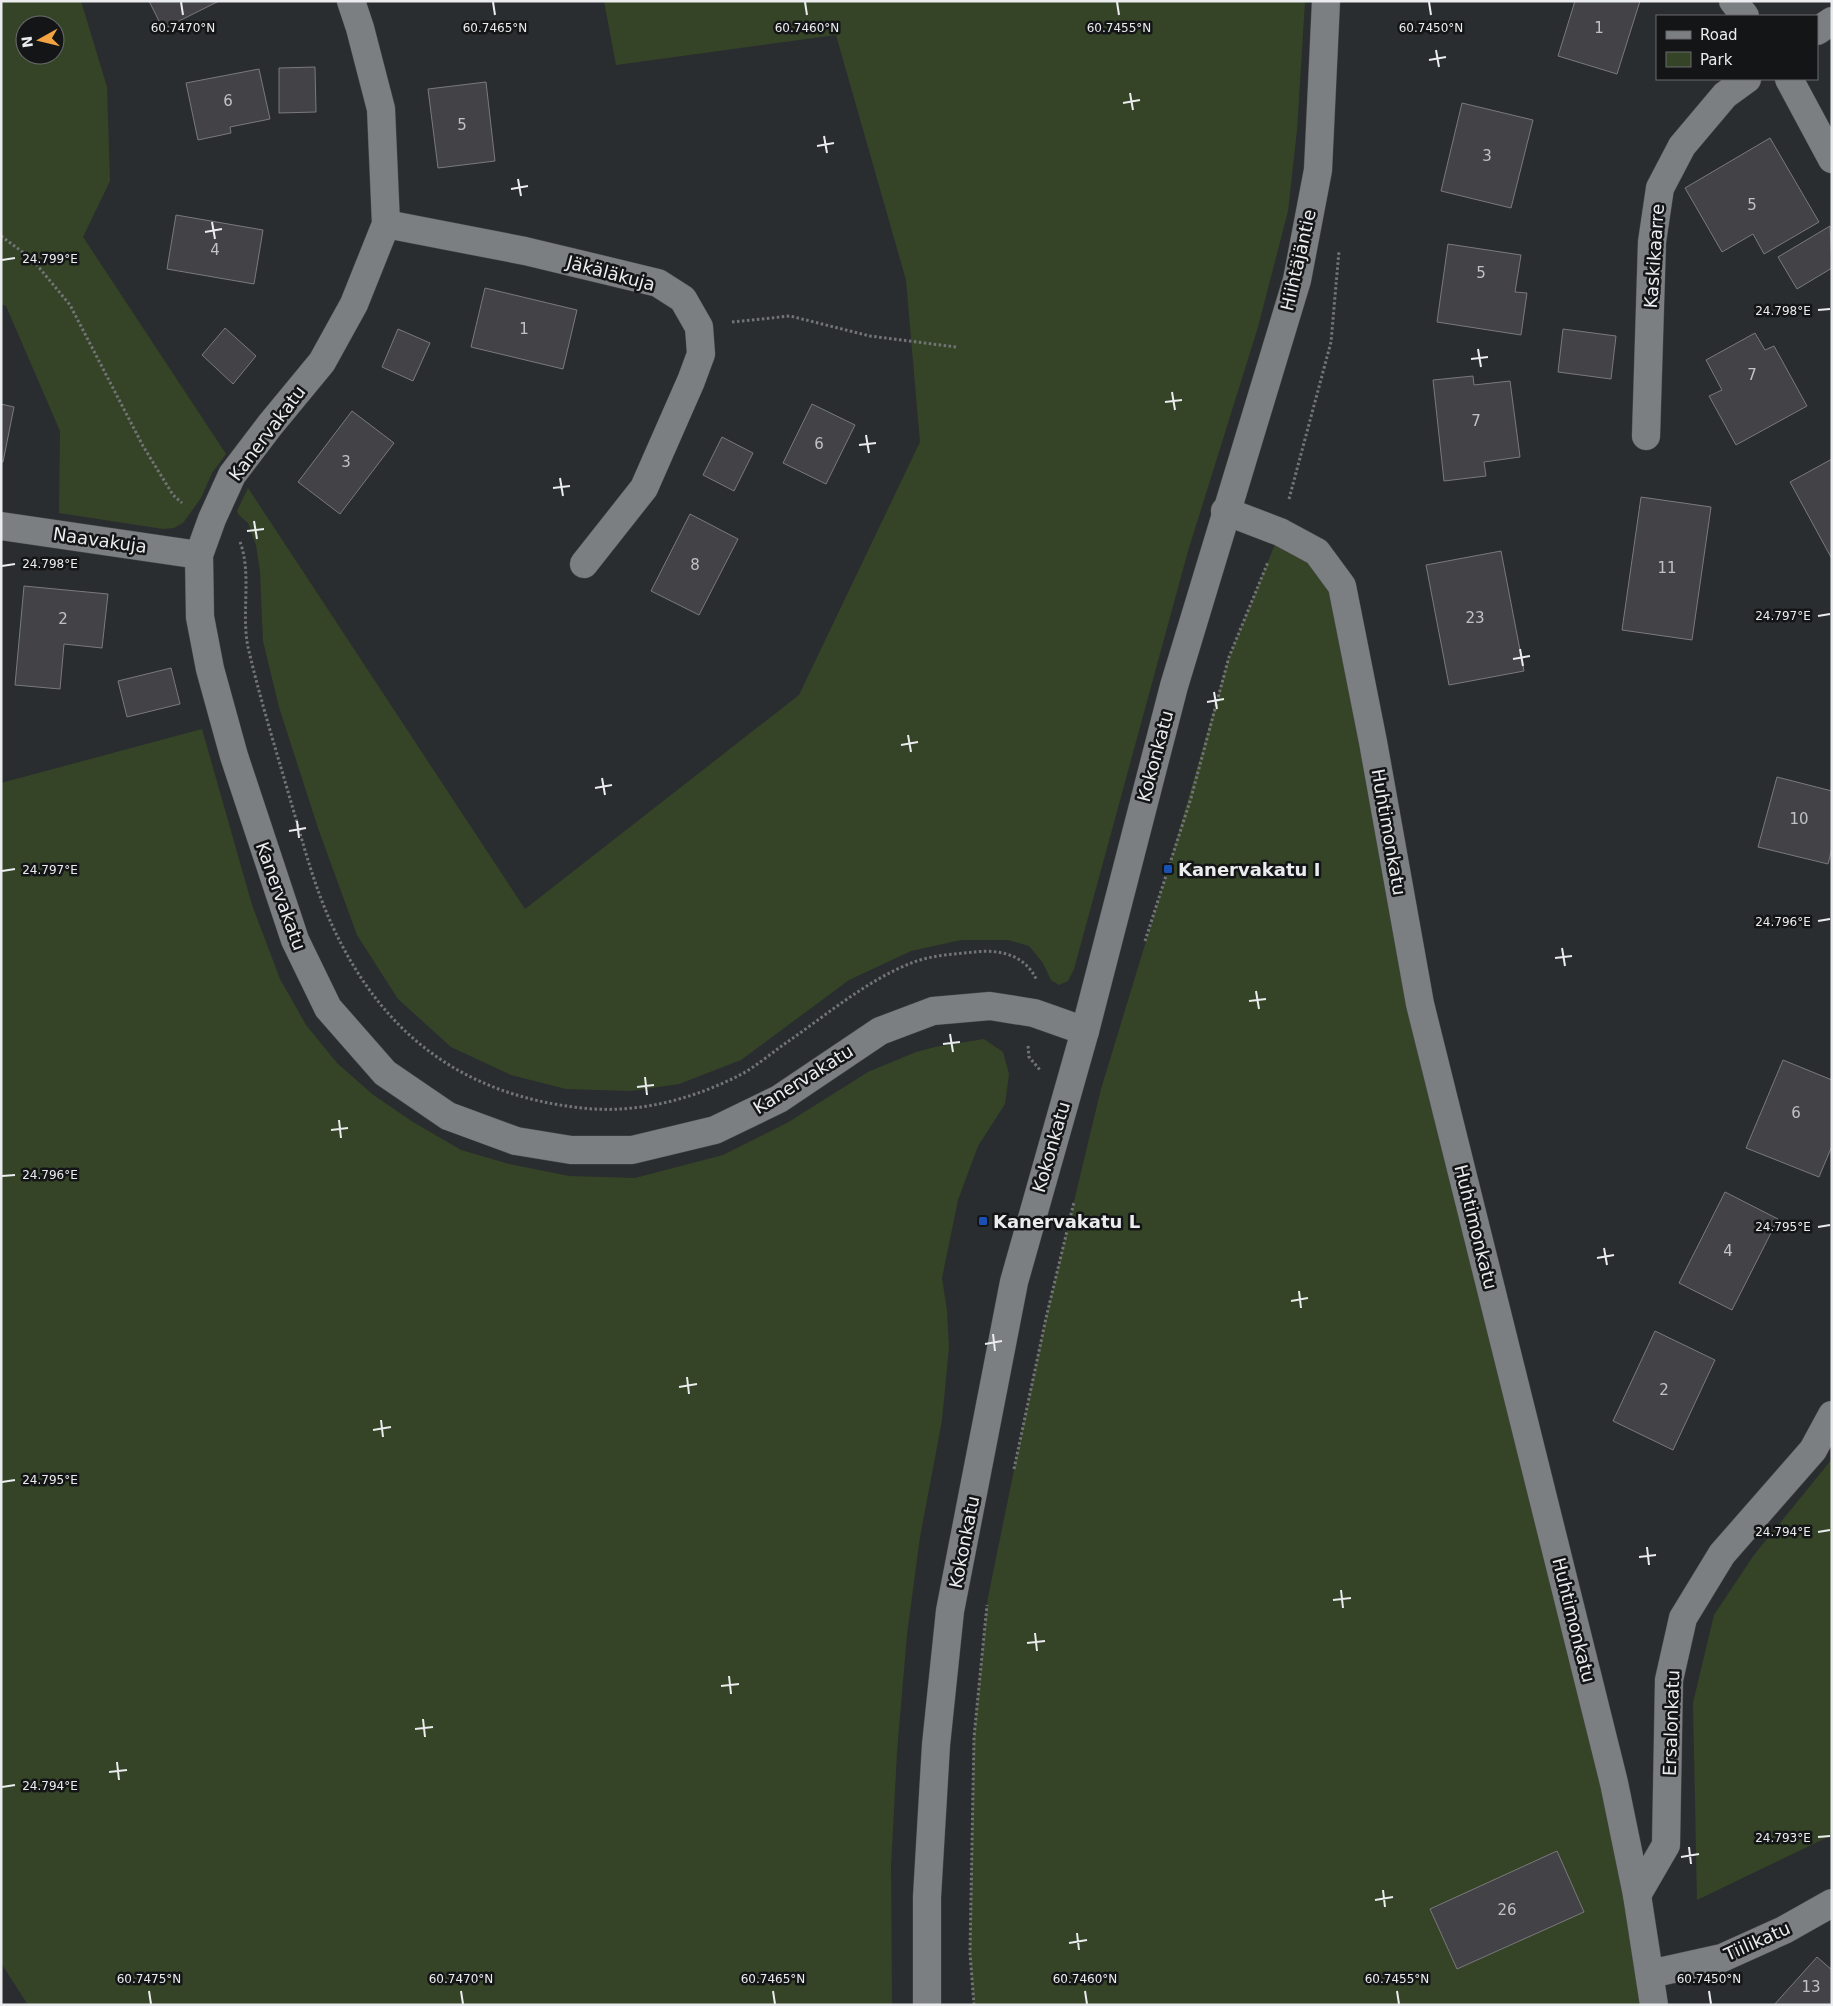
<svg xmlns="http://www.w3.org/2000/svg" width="1833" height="2006" viewBox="0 0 1833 2006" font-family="'DejaVu Sans',sans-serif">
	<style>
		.green { fill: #354427; fill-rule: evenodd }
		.building { fill: #434246; stroke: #7a797c }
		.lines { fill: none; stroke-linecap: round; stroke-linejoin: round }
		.street-casing { stroke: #47494a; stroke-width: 29 }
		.secondary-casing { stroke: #47494a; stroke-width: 29 }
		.path { stroke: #727476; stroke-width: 3; stroke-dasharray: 2.5 2.5; stroke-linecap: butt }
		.street { stroke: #7c7f82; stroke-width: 28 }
		.secondary { stroke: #7c7f82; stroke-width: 28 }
		.ticks { fill: none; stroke: #eaeced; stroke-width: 2 }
		.transit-dot { fill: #1a4fb4; stroke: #141516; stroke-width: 2 }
		.labels { text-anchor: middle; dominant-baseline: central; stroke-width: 5; stroke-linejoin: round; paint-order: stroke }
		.number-label { font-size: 15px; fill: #c0c2c3 }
		.street-label { font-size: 18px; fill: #eaeced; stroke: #141516 }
		.poi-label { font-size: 18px; font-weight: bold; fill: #eaeced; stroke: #141516; text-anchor: start }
		.ticks-label { font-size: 12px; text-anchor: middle; fill: #eaeced; stroke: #141516; stroke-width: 5; stroke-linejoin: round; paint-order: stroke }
	</style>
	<rect width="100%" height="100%" fill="#2a2d2f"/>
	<!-- green -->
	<g class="green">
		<path d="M1 1H81L107 87 110 181 83 237 226 454 212 473 201 498 183 523 174 528 163 529 59 513 60 431 6 306 1 304ZM25 25H55V55H25Z"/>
		<polygon points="604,1 1305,1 1297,130 1288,211 1258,327 1188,551 1074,969 1068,981 1059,985 1051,980 1043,963 1029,946 1008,940 961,940 911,951 849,980 741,1060 679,1084 631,1091 566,1089 511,1075 451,1047 398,999 357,935 318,828 279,707 263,641 260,571 256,545 248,523 239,515 237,511 248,488 525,909 799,695 920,442 906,280 836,35 616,65"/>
		<polygon points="1280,532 1342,586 1654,2005 974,2005 970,1953 974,1737 988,1597 1018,1451 1046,1318 1101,1089 1168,869 1229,657"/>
		<polygon points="202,729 252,905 280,979 306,1025 337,1063 372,1094 413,1122 461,1150 509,1164 569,1176 635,1178 723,1155 787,1123 868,1072 916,1052 935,1047 984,1039 1003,1052 1009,1074 1005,1104 978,1146 958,1200 942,1278 947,1311 949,1347 942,1420 920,1537 907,1634 897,1752 891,1866 892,2005 28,2005 1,1963 1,783"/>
		<polygon points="1832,1459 1832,1835 1697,1900 1693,1703 1714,1615 1754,1555"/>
	</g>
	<!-- building -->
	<g class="building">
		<polygon points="149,1 219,1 163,29"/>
		<polygon points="1575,1 1640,1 1617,74 1558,56"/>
		<polygon points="315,67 316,112 279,113 279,68"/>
		<polygon points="259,69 270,119 230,127 231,133 198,140 186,83"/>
		<polygon points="486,82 495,161 438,168 428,89"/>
		<polygon points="1462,103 1533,120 1511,208 1441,191"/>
		<polygon points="1770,138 1819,222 1764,254 1753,234 1722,252 1685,188"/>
		<polygon points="176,215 263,230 254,284 167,269"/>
		<polygon points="1830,226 1832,268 1797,289 1778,257"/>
		<polygon points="1448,244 1521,255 1515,292 1527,293 1521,335 1437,322"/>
		<polygon points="485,288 577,310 563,369 471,347"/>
		<polygon points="225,328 256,356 233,384 202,355"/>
		<polygon points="398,329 430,343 413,381 382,367"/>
		<polygon points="1563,329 1616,336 1611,379 1558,372"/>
		<polygon points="1755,333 1765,350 1774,346 1807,406 1736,445 1709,396 1722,390 1706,360"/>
		<polygon points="1473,376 1474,385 1510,381 1520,457 1484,462 1486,476 1444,481 1433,380"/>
		<polygon points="1,404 14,407 3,462 1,462"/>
		<polygon points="812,404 855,425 826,484 783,463"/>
		<polygon points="352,411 394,443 340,514 298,482"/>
		<polygon points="722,437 753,453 734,491 703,475"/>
		<polygon points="1832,459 1832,559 1790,482"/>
		<polygon points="1641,497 1711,507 1692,640 1622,630"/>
		<polygon points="690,514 738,539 699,615 651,591"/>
		<polygon points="1501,551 1524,671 1449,685 1426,565"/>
		<polygon points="24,586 108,594 102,648 64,644 60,689 15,685"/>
		<polygon points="171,668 180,704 127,717 118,681"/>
		<polygon points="1777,777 1832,791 1832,848 1828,864 1758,847"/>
		<polygon points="1783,1060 1832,1080 1832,1146 1819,1177 1746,1148"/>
		<polygon points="1725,1192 1778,1219 1732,1310 1679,1283"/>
		<polygon points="1655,1331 1715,1360 1673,1450 1613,1421"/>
		<polygon points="1557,1851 1584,1912 1457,1969 1430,1909"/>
		<polygon points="1817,1957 1832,1970 1832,2005 1774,2005"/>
	</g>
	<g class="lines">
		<!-- street casing -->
		<g class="street-casing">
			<g id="street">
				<polyline points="351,1 360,28 381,109 386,224 354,304 322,362 270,425 232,475 212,519 199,555 200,617 210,669 234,756 295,940 328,1008 385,1073 448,1116 516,1141 571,1150 632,1150 715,1130 779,1099 880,1031 933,1011 990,1006 1034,1013 1085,1031"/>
				<polyline points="1733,1 1745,16"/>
				<polyline points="1817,31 1832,21"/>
				<polyline points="1789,79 1832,159"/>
				<polyline points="386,224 525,251 658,283 683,299 699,327 701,354 691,381 644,488 584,564"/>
				<polyline points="1646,436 1652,242 1660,188 1682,146 1725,95 1747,79"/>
				<polyline points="1225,511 1280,532 1317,552 1342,586 1373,742 1420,1004 1614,1783 1637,1895 1654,2005"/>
				<polyline points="1,526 199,555"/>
				<polyline points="1637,1895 1666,1845 1669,1680 1683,1618 1722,1554 1813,1450 1832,1415"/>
				<polyline points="1650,1974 1722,1958 1784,1930 1832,1903"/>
			</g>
		</g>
		<!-- secondary casing -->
		<g class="secondary-casing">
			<polyline id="secondary" points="927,2005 927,1897 936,1745 950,1611 1014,1282 1085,1031 1174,686 1297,280 1318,170 1326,1"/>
		</g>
		<!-- path -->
		<g class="path">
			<polyline points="1,236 32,259 70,305 143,446 173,495 182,503"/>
			<polyline points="732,322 790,316 870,336 956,347"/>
			<polyline points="1289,499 1331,342 1339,251"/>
			<path d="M240 542C252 572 241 614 248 647 260 699 276 750 291 802 303 843 314 886 332 925 382 1034 462 1095 582 1108 636 1114 690 1100 738 1076 754 1068 769 1055 783 1045 824 1017 868 979 914 962 933 955 955 954 975 952 1000 949 1026 955 1037 981"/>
			<polyline points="1145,941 1191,798 1229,657 1268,562"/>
			<polyline points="1028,1046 1029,1057 1040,1070"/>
			<polyline points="1014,1469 1046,1318 1074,1202"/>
			<polyline points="974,2005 970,1953 974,1737 987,1605"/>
		</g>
		<!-- street -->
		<use href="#street" class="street"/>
		<!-- secondary -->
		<use href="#secondary" class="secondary"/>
	</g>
	<!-- ticks -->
	<path class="ticks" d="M181 2 183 15M493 2 495 15M805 2 807 15M1117 2 1119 15M1429 2 1431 15M1436 50 1439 67M1429 60 1446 57M1130 93 1133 110M1123 103 1140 100M824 136 827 153M817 146 834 143M518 179 521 196M511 189 528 186M212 222 215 239M205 232 222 229M2 260 15 258M1818 310 1830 309M1478 349 1481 367M1471 359 1488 357M1172 392 1175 410M1165 402 1182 400M866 435 869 453M859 445 876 443M560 478 563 496M553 488 570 486M254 521 257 539M247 531 264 529M2 566 15 564M1818 616 1830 614M1520 649 1523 666M1513 659 1530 656M1214 692 1217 709M1207 702 1224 699M908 735 911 752M901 745 918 742M602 778 605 795M595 788 612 785M297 821 299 838M289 831 306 828M2 871 15 869M1818 921 1830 919M1562 948 1565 966M1555 958 1572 956M1256 991 1259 1009M1249 1001 1266 999M950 1034 953 1052M943 1044 960 1042M645 1077 647 1095M637 1087 654 1085M339 1120 341 1138M331 1130 348 1128M2 1176 15 1175M1818 1227 1830 1225M1604 1248 1607 1265M1597 1258 1614 1255M1299 1291 1301 1308M1291 1301 1308 1298M993 1334 995 1351M985 1344 1002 1341M687 1377 689 1394M679 1387 697 1384M381 1420 383 1437M373 1430 391 1427M2 1482 15 1480M1818 1532 1830 1530M1647 1547 1649 1565M1639 1557 1656 1555M1341 1590 1343 1608M1333 1600 1351 1598M1035 1633 1037 1651M1027 1643 1045 1641M729 1676 731 1694M721 1686 739 1684M423 1719 425 1737M415 1729 433 1727M117 1762 119 1780M109 1772 127 1770M2 1787 15 1785M1818 1837 1830 1836M1689 1847 1691 1864M1681 1857 1699 1854M1383 1890 1385 1907M1375 1900 1393 1897M1077 1933 1079 1950M1069 1943 1087 1940M149 1991 151 2004M461 1991 463 2004M773 1991 775 2004M1085 1991 1087 2004M1397 1991 1399 2004M1709 1991 1711 2004"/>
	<!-- markers -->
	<g class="transit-dot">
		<rect x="1163" y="864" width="10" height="10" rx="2.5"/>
		<rect x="978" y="1216" width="10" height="10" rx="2.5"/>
	</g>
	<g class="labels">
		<!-- number labels -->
		<g class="number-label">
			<text x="1599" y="28">1</text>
			<text x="228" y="101">6</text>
			<text x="462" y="125">5</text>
			<text x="1487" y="156">3</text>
			<text x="1752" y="205">5</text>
			<text x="215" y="250">4</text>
			<text x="1481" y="273">5</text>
			<text x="524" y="329">1</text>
			<text x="1752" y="375">7</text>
			<text x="1476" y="421">7</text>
			<text x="819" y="444">6</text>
			<text x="346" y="462">3</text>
			<text x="695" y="565">8</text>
			<text x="1667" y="568">11</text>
			<text x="1475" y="618">23</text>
			<text x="63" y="619">2</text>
			<text x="1799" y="819">10</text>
			<text x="1796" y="1113">6</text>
			<text x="1728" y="1251">4</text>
			<text x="1664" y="1390">2</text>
			<text x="1507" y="1910">26</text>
			<text x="1811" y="1987">13</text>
		</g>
		<!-- street labels -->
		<g class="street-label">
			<text transform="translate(1654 256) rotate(-86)">Kaskikaarre</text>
			<text transform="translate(1298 260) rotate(-77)">Hiihtäjäntie</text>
			<text transform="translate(611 273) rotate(15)">Jäkäläkuja</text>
			<text transform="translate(267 433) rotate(-53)">Kanervakatu</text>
			<text transform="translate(100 540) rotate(8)">Naavakuja</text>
			<text transform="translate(1155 756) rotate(-75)">Kokonkatu</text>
			<text transform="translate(1389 832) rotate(80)">Huhtimonkatu</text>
			<text transform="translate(281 896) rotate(70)">Kanervakatu</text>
			<text transform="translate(803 1079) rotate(-32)">Kanervakatu</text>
			<text transform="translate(1051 1147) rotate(-74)">Kokonkatu</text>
			<text transform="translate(1476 1227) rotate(76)">Huhtimonkatu</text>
			<text transform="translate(964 1542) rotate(-79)">Kokonkatu</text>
			<text transform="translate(1574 1620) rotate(76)">Huhtimonkatu</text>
			<text transform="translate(1671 1723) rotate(-88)">Ersalonkatu</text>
			<text transform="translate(1757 1941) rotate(-24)">Tiilikatu</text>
		</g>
		<!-- poi labels -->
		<g class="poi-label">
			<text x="1178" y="869">Kanervakatu I</text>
			<text x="993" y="1221">Kanervakatu L</text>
		</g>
	</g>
	<g class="ticks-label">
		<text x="183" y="32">60.7470°N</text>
		<text x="495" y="32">60.7465°N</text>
		<text x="807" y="32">60.7460°N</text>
		<text x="1119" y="32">60.7455°N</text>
		<text x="1431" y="32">60.7450°N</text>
		<text x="50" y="263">24.799°E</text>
		<text x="1783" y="315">24.798°E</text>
		<text x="50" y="568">24.798°E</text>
		<text x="1783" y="620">24.797°E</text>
		<text x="50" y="874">24.797°E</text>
		<text x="1783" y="926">24.796°E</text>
		<text x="50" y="1179">24.796°E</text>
		<text x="1783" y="1231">24.795°E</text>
		<text x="50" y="1484">24.795°E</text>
		<text x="1783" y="1536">24.794°E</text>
		<text x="50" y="1790">24.794°E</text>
		<text x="1783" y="1842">24.793°E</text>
		<text x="149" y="1983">60.7475°N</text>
		<text x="461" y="1983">60.7470°N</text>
		<text x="773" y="1983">60.7465°N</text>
		<text x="1085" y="1983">60.7460°N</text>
		<text x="1397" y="1983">60.7455°N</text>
		<text x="1709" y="1983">60.7450°N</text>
	</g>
	<!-- border -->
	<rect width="1833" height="2006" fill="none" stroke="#eaeced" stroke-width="5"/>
	<!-- legend -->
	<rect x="1656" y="15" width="162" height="65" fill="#141516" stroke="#6a6b6c"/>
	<rect x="1666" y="31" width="25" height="8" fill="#7c7f82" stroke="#6a6b6c"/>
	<text x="1700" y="40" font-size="15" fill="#eaeced">Road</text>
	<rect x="1666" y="52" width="25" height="15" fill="#354427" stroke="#6a6b6c"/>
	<text x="1700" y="65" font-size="15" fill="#eaeced">Park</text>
	<!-- north arrow -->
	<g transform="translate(40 40) rotate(262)"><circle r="24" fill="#141516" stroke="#6a6b6c"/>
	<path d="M0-4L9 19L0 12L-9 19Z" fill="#f3a442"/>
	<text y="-8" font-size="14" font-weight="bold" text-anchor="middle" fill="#eaeced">N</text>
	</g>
</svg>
